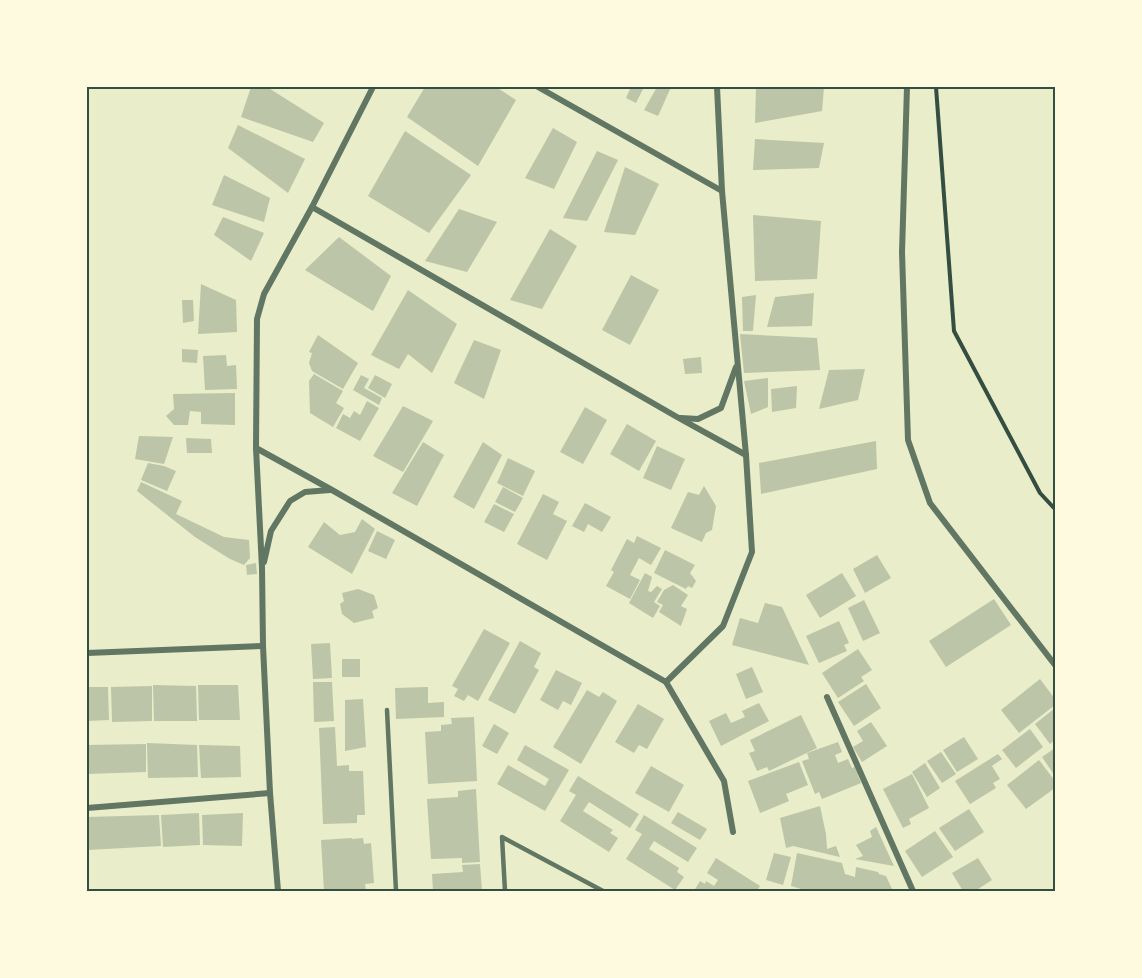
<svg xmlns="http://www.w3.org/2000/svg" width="1142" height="978" viewBox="0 0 1142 978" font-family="'DM Sans',sans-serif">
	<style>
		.building { fill: #bcc5a7 }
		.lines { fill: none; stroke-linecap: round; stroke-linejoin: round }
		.path { stroke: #344e41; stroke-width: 4 }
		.service { stroke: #617663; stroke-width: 4.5 }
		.minor { stroke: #617663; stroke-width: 6 }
		.neatline { fill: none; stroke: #344e41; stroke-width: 2 }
	</style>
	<rect width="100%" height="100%" fill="#e9edc9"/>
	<!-- building -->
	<g class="building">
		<polygon points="251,87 267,87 324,123 313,142 241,117"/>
		<polygon points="425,87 496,87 516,100 478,166 407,117"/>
		<polygon points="631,87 644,87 636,103 626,98"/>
		<polygon points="657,87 671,87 658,116 644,110"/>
		<polygon points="756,87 824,87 822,111 755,123"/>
		<polygon points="238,125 305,159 288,193 228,148"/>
		<polygon points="553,128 577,142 554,189 525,178"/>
		<polygon points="405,131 471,175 429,233 368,196"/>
		<polygon points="755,139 824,143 819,168 753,170"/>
		<polygon points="597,151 618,160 587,221 563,218"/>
		<polygon points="625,167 659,184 635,235 604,232"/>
		<polygon points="224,175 270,198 264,222 212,205"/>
		<polygon points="459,209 497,222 467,272 425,261"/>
		<polygon points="753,215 821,221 817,279 755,281"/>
		<polygon points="223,217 264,233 251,261 214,235"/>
		<polygon points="550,229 577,246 542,309 510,300"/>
		<polygon points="339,237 391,276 373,311 305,270"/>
		<polygon points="631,275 659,290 630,345 602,330"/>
		<polygon points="201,284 236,300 237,332 198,334"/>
		<polygon points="408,290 457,324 432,373 408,354 399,369 371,355"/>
		<polygon points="814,293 812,326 767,327 775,297"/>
		<polygon points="756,295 753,331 743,331 742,297"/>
		<polygon points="182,300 193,300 194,321 183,323"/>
		<polygon points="740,334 817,338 820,370 744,373"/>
		<polygon points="318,335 358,363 343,389 312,371 309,363 312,353 309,352"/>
		<polygon points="474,340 501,350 484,399 454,383"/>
		<polygon points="182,349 198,350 197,363 182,362"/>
		<polygon points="226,355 227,366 236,365 237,389 205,390 203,356"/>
		<polygon points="701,357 702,373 685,374 683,359"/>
		<polygon points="865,369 858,400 819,409 829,370"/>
		<polygon points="314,374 343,391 336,403 344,408 333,427 310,413 309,381"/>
		<polygon points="361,375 369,379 364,388 382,398 379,405 353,390"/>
		<polygon points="375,375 392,384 385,398 368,388"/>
		<polygon points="768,378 768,407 751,414 744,381"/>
		<polygon points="797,386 796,408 772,412 771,389"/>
		<polygon points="235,393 235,425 201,424 201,412 190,411 188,425 174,425 166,416 174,409 173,394"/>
		<polygon points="367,401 379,408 360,441 336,428 343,414 350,418 354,411 360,415"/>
		<polygon points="403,406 433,421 403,472 373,456"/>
		<polygon points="585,407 607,420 583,464 560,452"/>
		<polygon points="627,424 656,441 639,471 610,454"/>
		<polygon points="139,436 173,437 164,464 135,459"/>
		<polygon points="186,438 211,439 212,453 187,453"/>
		<polygon points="876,441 877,469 761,494 759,463"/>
		<polygon points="423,442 444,455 417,506 392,493"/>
		<polygon points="483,442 502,455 474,509 453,497"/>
		<polygon points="657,446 685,459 671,490 643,478"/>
		<polygon points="508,458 535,471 523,496 497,483"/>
		<polygon points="148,463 164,466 176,471 167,491 141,480"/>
		<polygon points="141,482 182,501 176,514 224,537 249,540 250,558 244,565 230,559 195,537 137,491"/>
		<polygon points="704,486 716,506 712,530 706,533 702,542 671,528 688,492 699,495"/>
		<polygon points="503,487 523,498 515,512 495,502"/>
		<polygon points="543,494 559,502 553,514 567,521 547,560 517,544"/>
		<polygon points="585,503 611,517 602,532 588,524 584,532 572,526"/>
		<polygon points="494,504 514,514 504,532 484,522"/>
		<polygon points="362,519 375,529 352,574 308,547 324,522 340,535 355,532"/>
		<polygon points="377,531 395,540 386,559 368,551"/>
		<polygon points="637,536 661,548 651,565 639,558 630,575 640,580 630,599 606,586 614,572 611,570 627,539 634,543"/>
		<polygon points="665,550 695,565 690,573 696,581 692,588 688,586 686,589 654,573"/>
		<polygon points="877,555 891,578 865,593 853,569"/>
		<polygon points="256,563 257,574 247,575 246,565"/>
		<polygon points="645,573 652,577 648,591 651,592 657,586 662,589 654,602 660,606 653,618 629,603"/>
		<polygon points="842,573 856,596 820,618 806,595"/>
		<polygon points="673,585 688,595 681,606 687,609 681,626 659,612 663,605 657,602 664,590"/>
		<polygon points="358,589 374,595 378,608 372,611 374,618 354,623 342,614 340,604 344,601 342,593"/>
		<polygon points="994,599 1011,625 946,667 929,641"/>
		<polygon points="864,600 880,633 863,641 848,608"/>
		<polygon points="765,603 782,607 809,665 732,645 740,618 758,623"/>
		<polygon points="839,621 849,643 844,645 847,651 819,663 806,636"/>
		<polygon points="484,629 510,643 478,701 468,695 464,701 454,696 458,689 452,686"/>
		<polygon points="520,641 541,653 534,667 539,670 515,714 488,700"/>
		<polygon points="330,643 332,678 313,679 311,644"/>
		<polygon points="858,649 872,670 861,677 864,681 838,698 822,673"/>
		<rect x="342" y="659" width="18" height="18"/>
		<polygon points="752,667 763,692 746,699 736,674"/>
		<polygon points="556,670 582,683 571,705 563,701 558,710 540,700"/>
		<polygon points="1040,679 1055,699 1055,705 1019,733 1001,710"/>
		<polygon points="313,682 332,682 334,721 314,722"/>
		<polygon points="866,684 881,708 854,726 838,702"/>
		<polygon points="153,685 196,686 197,721 154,721"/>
		<polygon points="198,685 238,685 240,720 199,720"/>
		<polygon points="152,686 152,721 112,722 111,687"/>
		<polygon points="87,687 108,687 109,720 87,721"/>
		<polygon points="428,687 428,703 444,702 444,717 396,719 395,688"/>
		<polygon points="587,690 599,697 603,692 617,701 581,764 553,747"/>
		<polygon points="363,699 366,747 345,751 345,700"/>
		<polygon points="759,703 769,721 721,746 709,721 726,713 731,723 745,717 742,711"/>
		<polygon points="638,704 664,719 647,749 639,745 634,753 615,742"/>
		<polygon points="1055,708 1055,740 1050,744 1035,724"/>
		<polygon points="801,715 817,748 769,771 767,767 757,771 749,753 755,751 750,740"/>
		<polygon points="474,717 477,781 428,784 425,732 441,731 441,725 452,724 451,718"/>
		<polygon points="871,722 887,746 862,762 853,747 863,741 857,731"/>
		<polygon points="494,724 509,733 497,754 482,746"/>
		<polygon points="335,727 337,766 349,765 349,771 363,771 365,815 357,815 357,823 323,824 319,728"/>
		<polygon points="1030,729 1043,747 1016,768 1002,750"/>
		<polygon points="964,737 978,759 957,772 943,750"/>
		<polygon points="838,742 842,752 835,755 838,763 848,759 852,768 855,767 861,783 822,799 819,792 815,794 802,761 809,759 807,753"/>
		<polygon points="147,743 197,745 198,777 148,778"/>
		<polygon points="146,744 146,772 87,774 87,745"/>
		<polygon points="199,745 240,746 241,777 201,778"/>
		<polygon points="525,745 569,770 545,811 497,784 508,765 545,786 549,779 517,760"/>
		<polygon points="1055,748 1055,776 1042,757"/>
		<polygon points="941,752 956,774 942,783 927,761"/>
		<polygon points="998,754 1002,759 992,766 1000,779 993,783 996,788 970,804 955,781"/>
		<polygon points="1039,760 1055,781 1055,788 1026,809 1007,785"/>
		<polygon points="799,762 808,785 786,794 789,801 760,813 748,781"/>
		<polygon points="925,763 940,788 927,797 912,772"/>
		<polygon points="651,766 684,785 669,812 635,793"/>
		<polygon points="912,774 929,808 909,819 911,824 903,828 883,789"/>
		<polygon points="578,776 639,814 630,828 589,802 583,811 613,830 610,833 618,838 609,852 560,821 576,795 569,791"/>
		<polygon points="476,789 480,862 462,863 462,858 431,859 427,799 458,797 458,791"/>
		<polygon points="820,806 826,834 827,849 836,846 840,857 793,846 786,848 780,818"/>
		<polygon points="969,809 984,832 955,851 939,828"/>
		<polygon points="678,812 707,829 700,840 671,823"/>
		<polygon points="199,813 200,845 163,847 161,815"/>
		<polygon points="243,813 242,846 203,845 202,815"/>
		<polygon points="159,815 161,846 87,850 87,817"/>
		<polygon points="644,815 697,848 688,862 654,841 649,849 679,868 677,872 684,877 675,890 626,859 642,834 635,830"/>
		<polygon points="876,827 894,866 855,859 863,856 856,845 872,837 870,831"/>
		<polygon points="935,831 953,857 922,877 905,851"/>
		<polygon points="352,838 352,839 363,838 364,844 371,843 374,883 365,884 366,891 324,891 321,840"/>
		<polygon points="774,853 791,857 783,885 766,880"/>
		<polygon points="797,853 842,863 845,874 855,877 856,867 878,872 879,874 886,876 893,891 822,891 812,889 808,891 791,886"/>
		<polygon points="716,858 760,886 757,891 694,891 700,881 705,884 706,881 714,886 718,880 707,873"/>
		<polygon points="978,858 992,880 975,891 963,891 952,873"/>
		<polygon points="480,864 482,891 433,891 432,874 463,872 462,865"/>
	</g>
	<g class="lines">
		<!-- path -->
		<polyline class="path" points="936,87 954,331 1040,493 1055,509"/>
		<!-- service -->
		<g class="service">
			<polyline points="387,710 396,891"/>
			<polyline points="505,891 502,837 603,891"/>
		</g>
		<!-- minor -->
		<g class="minor">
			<polyline points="538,87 722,191"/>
			<polyline points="907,87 902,252 908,440 930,503 1055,665"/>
			<polyline points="312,207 677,417 746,455"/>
			<polyline points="681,418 698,419 721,408 736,367"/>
			<polyline points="256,448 332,490 666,682 724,781 733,832"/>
			<polyline points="264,562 271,531 290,501 305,492 330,490"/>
			<polyline points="87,653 263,646"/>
			<polyline points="666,682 723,626 752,552 746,455 722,191 717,87"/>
			<polyline points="827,697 913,891"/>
			<polyline points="87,808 270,793"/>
			<polyline points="278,891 270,793 263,646 262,568 256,448 257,319 264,294 312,207 373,87"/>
		</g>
	</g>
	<!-- border -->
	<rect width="1142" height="978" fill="none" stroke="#fefae0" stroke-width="177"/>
	<rect x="88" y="88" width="966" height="802" class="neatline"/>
</svg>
